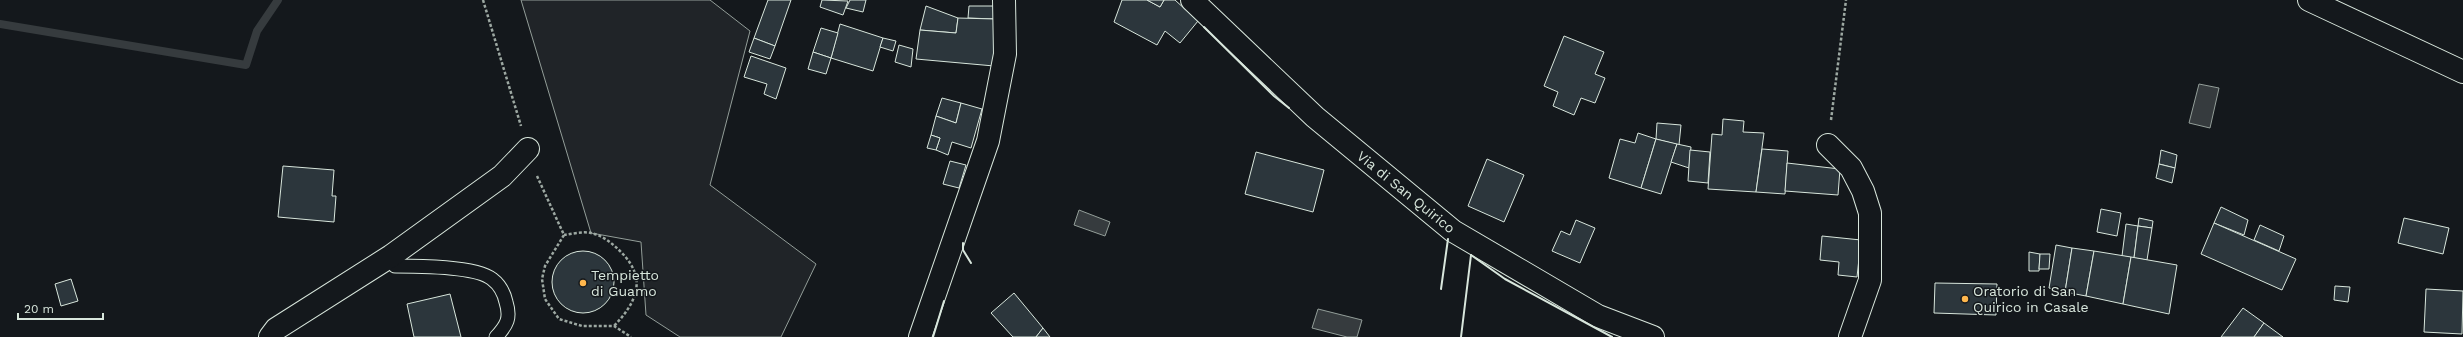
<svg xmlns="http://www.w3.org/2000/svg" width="2463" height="337" viewBox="0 0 2463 337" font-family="'Work Sans',sans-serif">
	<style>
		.green { fill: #202428; stroke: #939e99 }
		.water { fill: #363b3e; stroke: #939e99 }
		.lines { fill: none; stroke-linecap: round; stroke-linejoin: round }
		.stream { stroke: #363b3e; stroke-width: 8 }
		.building { fill: #2c363c; stroke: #d8e6dc }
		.service-casing { stroke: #d8e6dc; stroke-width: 15 }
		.minor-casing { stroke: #d8e6dc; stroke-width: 24 }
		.secondary-casing { stroke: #d8e6dc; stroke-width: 24 }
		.path { stroke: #9da8a2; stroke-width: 2.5; stroke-dasharray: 3 2; stroke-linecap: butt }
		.service { stroke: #14181c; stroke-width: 13 }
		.minor { stroke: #14181c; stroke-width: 22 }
		.secondary { stroke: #14181c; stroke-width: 22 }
		.wall { stroke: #d8e6dc; stroke-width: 2 }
		.poi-dot { fill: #ffb74d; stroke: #14181c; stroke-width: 1.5 }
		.labels { text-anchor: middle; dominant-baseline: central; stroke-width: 3; stroke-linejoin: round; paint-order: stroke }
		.street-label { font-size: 14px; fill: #d8e6dc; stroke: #14181c }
		.poi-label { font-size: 14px; fill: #d8e6dc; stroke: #14181c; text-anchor: start }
	</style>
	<rect width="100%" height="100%" fill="#14181c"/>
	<!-- green -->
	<polygon class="green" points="521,0 710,0 750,31 710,185 816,264 781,337 680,337 646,315 641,242 591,233"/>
	<!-- water -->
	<g class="water">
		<polygon points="2199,84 2219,88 2210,128 2189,123"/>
		<polygon points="1079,210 1110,222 1105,236 1074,225"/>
		<polygon points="1318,309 1362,320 1357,337 1347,337 1312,328"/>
	</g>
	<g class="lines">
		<!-- stream -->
		<polyline class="stream" points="0,24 246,65 257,31 278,0"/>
	</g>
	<!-- building -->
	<g class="building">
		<polygon points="768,0 791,0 775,46 754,38"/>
		<polygon points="822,0 848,1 843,15 820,7"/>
		<polygon points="850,0 866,0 863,12 846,8"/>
		<polygon points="1122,0 1147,0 1160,7 1164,0 1175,0 1198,21 1180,43 1165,31 1157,45 1114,22"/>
		<polygon points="1147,0 1164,0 1160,7"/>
		<polygon points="926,6 958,18 956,33 920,30"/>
		<polygon points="969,6 995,6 995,19 968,18"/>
		<polygon points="958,18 995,19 994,66 916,59 920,30 956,33"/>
		<polygon points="840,24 883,38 873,71 831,58"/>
		<polygon points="821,28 838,33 831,58 813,52"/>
		<polygon points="1564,36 1604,52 1595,74 1605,78 1595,103 1581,98 1574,115 1553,106 1558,92 1544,86"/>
		<polygon points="754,38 775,46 770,59 749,52"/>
		<polygon points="883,38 896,41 893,51 880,47"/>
		<polygon points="899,45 913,49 911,67 895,62"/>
		<polygon points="813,52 831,58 826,74 808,69"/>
		<polygon points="751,56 786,68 776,99 764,94 767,84 744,77"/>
		<polygon points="942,98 961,103 956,123 936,116"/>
		<polygon points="961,103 982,109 971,148 952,142 948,155 936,150 940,138 931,135 936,116 956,123"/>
		<polygon points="1723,119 1744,121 1743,132 1764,133 1756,192 1708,189 1712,134 1722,135"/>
		<polygon points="1657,123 1681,125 1679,145 1656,139"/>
		<polygon points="1638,133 1656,139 1641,188 1609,178 1620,139 1635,143"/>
		<polygon points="931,135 940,138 936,150 927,148"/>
		<polygon points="1656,139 1677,144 1661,194 1641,188"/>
		<polygon points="1677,144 1691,147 1689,168 1671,162"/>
		<polygon points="1762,149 1788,151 1785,194 1756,192"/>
		<polygon points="1690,150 1710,152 1708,183 1688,181"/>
		<polygon points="2161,150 2177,155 2175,168 2159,164"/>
		<polygon points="1256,152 1324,170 1313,212 1245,194"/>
		<polygon points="1487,159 1524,175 1504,222 1468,206"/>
		<polygon points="950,161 966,165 959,188 943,184"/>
		<polygon points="1787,163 1840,169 1838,195 1785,191"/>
		<polygon points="2159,164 2175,168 2172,183 2156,178"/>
		<polygon points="283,166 334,170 332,196 336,196 334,222 278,217"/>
		<polygon points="2221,207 2248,220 2244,235 2214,223"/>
		<polygon points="2101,209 2121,213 2117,236 2097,232"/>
		<polygon points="2139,218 2153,221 2152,228 2138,226"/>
		<polygon points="2404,218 2449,228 2443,254 2398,243"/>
		<polygon points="1576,220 1595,228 1580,263 1552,251 1561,231 1570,235"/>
		<polygon points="2214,223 2296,259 2282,290 2201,254"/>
		<polygon points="2126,224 2138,226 2134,258 2122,256"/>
		<polygon points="2260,225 2284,236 2279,251 2254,240"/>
		<polygon points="2138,226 2152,228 2147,260 2134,258"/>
		<polygon points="1822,236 1861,240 1857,277 1838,275 1839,262 1820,260"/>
		<polygon points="2056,245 2072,248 2065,292 2049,288"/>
		<polygon points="2072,248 2094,251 2086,296 2065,292"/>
		<circle cx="583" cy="282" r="31"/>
		<polygon points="2094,251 2131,257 2123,304 2086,296"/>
		<polygon points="2029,252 2040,254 2039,271 2029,271"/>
		<polygon points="2040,254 2050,254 2049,269 2039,269"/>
		<polygon points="2131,257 2177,265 2169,314 2123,304"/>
		<polygon points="71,279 78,301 61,306 55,284"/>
		<polygon points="1935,283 1997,284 1996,315 1934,313"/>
		<polygon points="2335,286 2350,287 2348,302 2334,300"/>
		<polygon points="2426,289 2463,291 2462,334 2424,332"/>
		<polygon points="1014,293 1043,328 1036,337 1013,337 991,313"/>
		<polygon points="450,294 461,337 414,337 407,304"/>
		<polygon points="2243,308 2264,323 2254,337 2221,337"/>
		<polygon points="2264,323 2283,337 2254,337"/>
		<polygon points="1043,328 1050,337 1036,337"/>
	</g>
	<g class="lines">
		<!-- service casing -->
		<g class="service-casing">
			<path id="service" d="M391 256 395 266C417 266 476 266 492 279 500 285 504 293 506 302 511 318 507 325 496 337"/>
		</g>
		<!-- minor casing -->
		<g class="minor-casing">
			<g id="minor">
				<polyline points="1192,0 1315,117 1453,231 1598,316 1653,337"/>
				<polyline points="1828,145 1851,168 1863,191 1870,213 1870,280 1850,337"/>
				<polyline points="270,337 276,329 391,256 502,176 528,149"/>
				<polyline points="920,337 988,141 1005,54 1004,0"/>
			</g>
		</g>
		<!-- secondary casing -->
		<g class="secondary-casing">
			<polyline id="secondary" points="2309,0 2463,72"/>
		</g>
		<!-- path -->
		<g class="path">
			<polyline points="483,0 521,126"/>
			<polyline points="1831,120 1846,0"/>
			<polyline points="537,176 564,235 545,266 542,279 545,299 559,319 582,326 614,326 631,337"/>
			<path d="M564 235C572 234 583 231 591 233 604 236 613 244 622 253 647 279 637 302 614 326"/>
		</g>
		<!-- service -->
		<use href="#service" class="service"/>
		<!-- minor -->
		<use href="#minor" class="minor"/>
		<!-- secondary -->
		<use href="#secondary" class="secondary"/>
		<!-- wall -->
		<g class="wall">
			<polyline points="1204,27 1274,96 1289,108"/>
			<polyline points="963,243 963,250 971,263"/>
			<polyline points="1471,255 1505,279 1612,337"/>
			<polyline points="1441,289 1448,239"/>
			<polyline points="933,337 944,301"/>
			<polyline points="1461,337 1471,255"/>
		</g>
	</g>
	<!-- markers -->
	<g class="poi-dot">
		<circle cx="583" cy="283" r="4"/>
		<circle cx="1965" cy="299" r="4"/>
	</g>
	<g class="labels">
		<!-- street labels -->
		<g class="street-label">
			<text transform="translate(1406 192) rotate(39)">Via di San Quirico</text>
		</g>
		<!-- poi labels -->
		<g class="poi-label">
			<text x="591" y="275">Tempietto<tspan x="591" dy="16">di Guamo</tspan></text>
			<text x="1973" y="291">Oratorio di San<tspan x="1973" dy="16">Quirico in Casale</tspan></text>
		</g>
	</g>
	<!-- scale -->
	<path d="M18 313v6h85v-6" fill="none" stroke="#d8e6dc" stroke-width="2"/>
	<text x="24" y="313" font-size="12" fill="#d8e6dc" stroke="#14181c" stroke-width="3" paint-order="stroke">20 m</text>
</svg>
